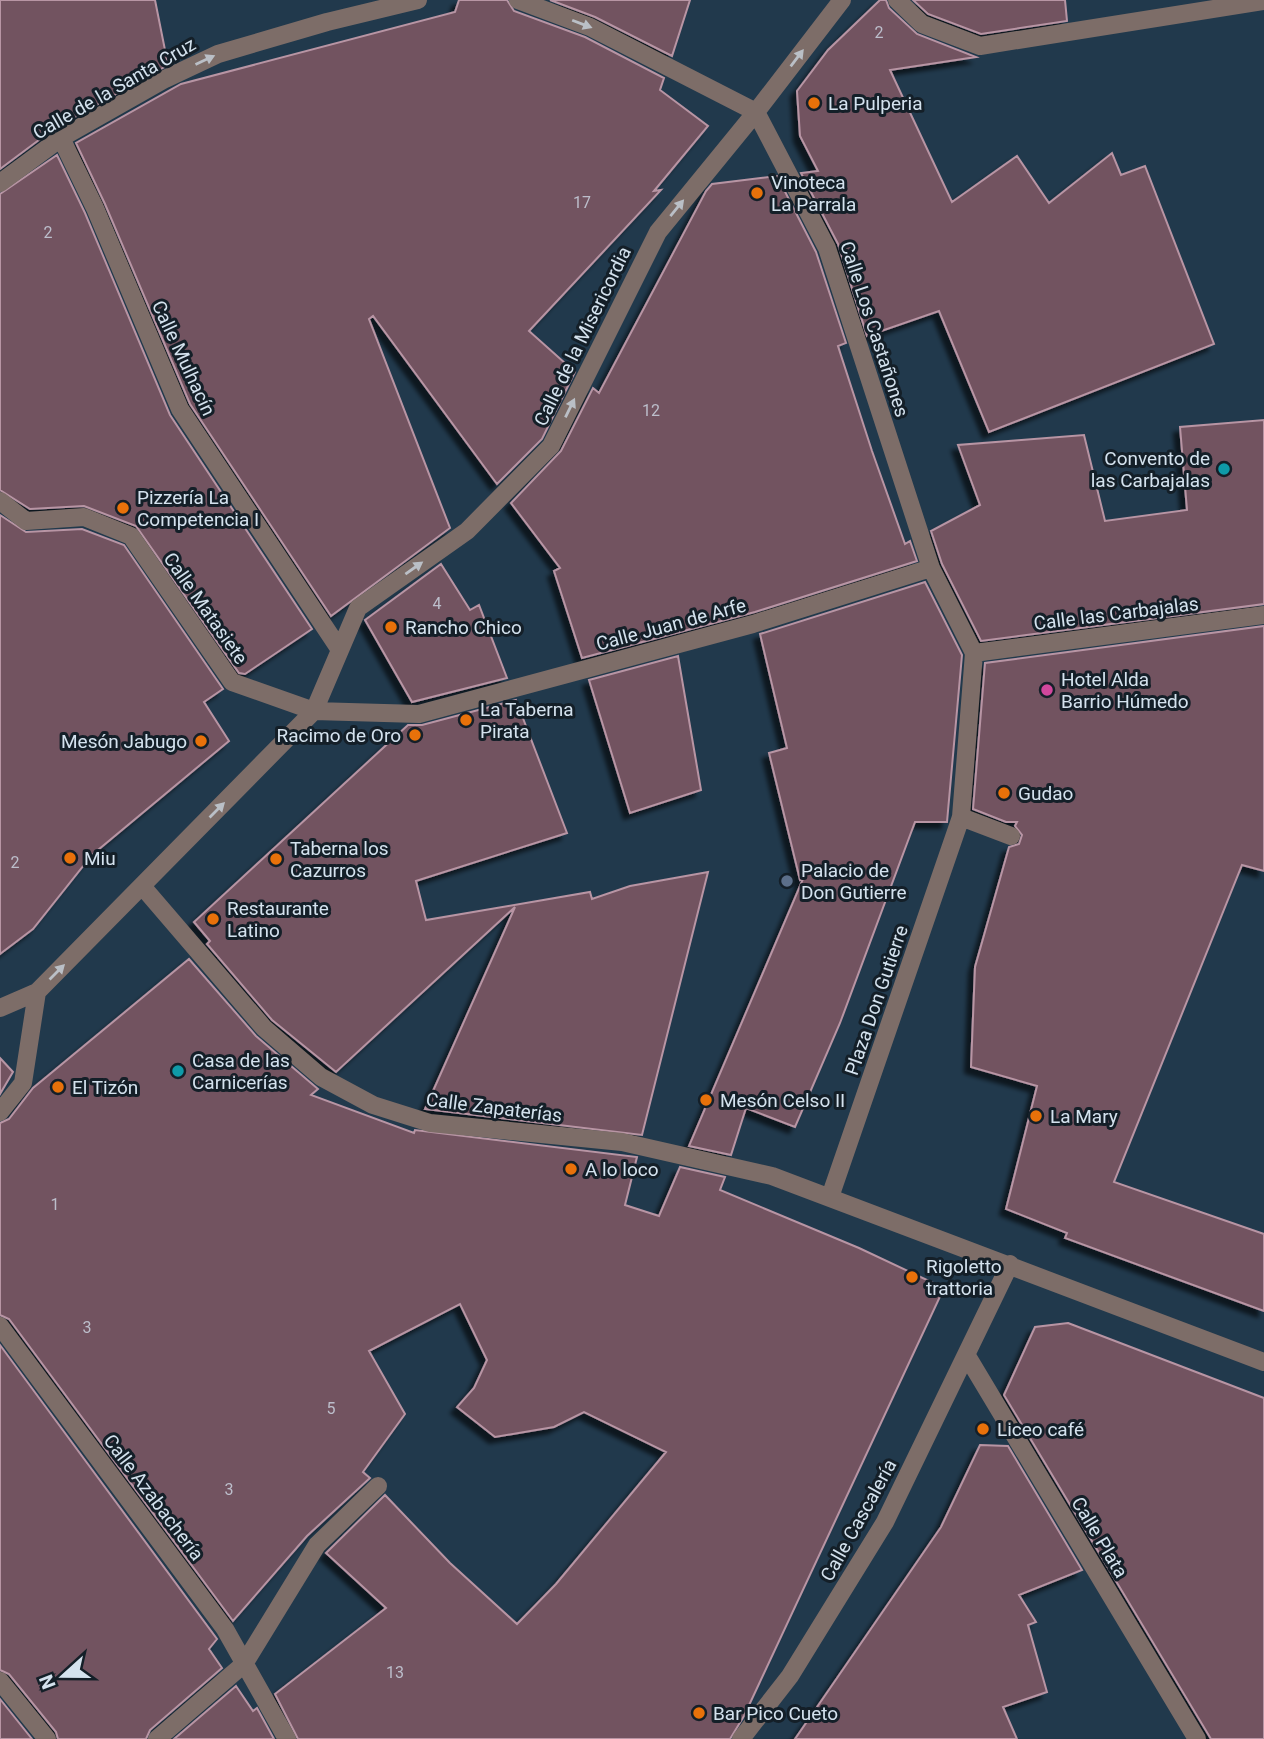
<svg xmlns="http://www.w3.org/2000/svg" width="1264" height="1739" font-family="Roboto,sans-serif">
<defs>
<filter id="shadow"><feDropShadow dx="-6" dy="6" stdDeviation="2" flood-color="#0009"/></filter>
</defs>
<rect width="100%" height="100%" fill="#21394c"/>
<path fill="#725361" stroke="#b895a4" stroke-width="2" filter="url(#shadow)" d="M0 0H155L168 65 55 128 0 169Z
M459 0H507L514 11 585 37 664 78 660 90 708 126 654 191 661 190 529 331 575 372 542 439 497 484 373 316 369 319 450 528 331 616 190 404 105 204 76 143 181 84 455 12Z
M550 0H690L672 56 595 17Z
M880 0H886L889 8 917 34 976 57 890 70 952 202 1017 156 1049 203 1112 153 1121 175 1145 166 1214 344 989 432 939 311 867 336 838 244 801 173 818 171 800 136 797 91 828 50Z
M913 0H1065L1067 21 981 34 928 14Z
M57 155 85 213 170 415 312 629 245 674 239 673 136 526 84 506 30 509 0 490V194Z
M777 176 816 252 846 343 838 346 872 451 905 544 910 541 917 561 755 612 582 658 554 571 560 568 511 503 561 451 593 388 599 393 706 191 712 184Z
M1264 420V604L981 641 942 564 931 531 980 505 958 445 1084 435 1105 521 1187 510 1180 427Z
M0 515 26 532 82 529 124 545 223 689 204 702 229 741 92 855 33 929 0 954Z
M441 564 470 610 479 605 507 678 412 702 365 620Z
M925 582 962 655 947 822H915L840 1023 795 1127 746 1108 731 1155 689 1146 803 879 800 880 769 753 787 748 760 634Z
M1264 626V871L1242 865 1114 1182 1264 1234V1311L1065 1238 1067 1233 1006 1209 1037 1086 971 1067 975 967 1009 847 1019 844 1022 835 1015 826 1017 822H1006L973 809 985 663Z
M678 656 701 790 630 813 589 680Z
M516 700 567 833 416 881 426 920 590 892 592 899 630 886 708 872 642 1135 425 1109 515 907 336 1072 272 1020 207 944 210 941 194 922 408 725H422Z
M189 959 256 1036 318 1089 311 1095 414 1133 415 1130 637 1157 625 1205 659 1216 680 1167 725 1177 720 1190 859 1248 944 1288 744 1716 730 1739H298L275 1694 386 1608 326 1553 385 1495 450 1563 517 1624 556 1584 666 1452 584 1412 554 1427 495 1437 457 1407 474 1388 487 1360 460 1304 369 1351 405 1414 363 1472 370 1478 307 1536 233 1621 9 1319 0 1315V1123L9 1119 33 1088Z
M0 1058 13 1072 0 1094Z
M1068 1323 1264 1398V1739H1211L1004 1395 1035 1327Z
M0 1345 217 1639 209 1649 222 1668 150 1730 146 1739H58L56 1732 9 1674 0 1670Z
M980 1445 1008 1446 1082 1570 1019 1595 1036 1622 1028 1625 1047 1692 1003 1707 1017 1739H795L941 1527Z
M236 1686 253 1711 257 1708 274 1739H174Z
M0 1699 32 1739H0Z"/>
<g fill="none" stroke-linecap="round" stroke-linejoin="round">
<path stroke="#7d6d68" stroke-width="18" d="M518 0 590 27 756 112
M897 0 922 24 980 46 1264 1
M756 112 827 248 931 568 974 653
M61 138 95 208 180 409 340 650
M0 183 61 138 165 79 218 54 327 22 418 0
M0 501 26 521 84 517 131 536 232 682 314 711 419 714 753 624 931 568
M974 653 1264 615
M961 817 1011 836
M142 886 264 1028 321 1077 373 1105 430 1123 622 1142 772 1176 1264 1362
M0 1008 37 992 314 711 358 608 467 531 551 446 658 232 756 112 842 0
M0 1112 23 1083 37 992
M830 1197 961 817 974 653
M0 1326 225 1629 287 1739
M967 1356 1197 1739
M0 1681 47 1739
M157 1739 244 1664 317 1545 378 1486
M741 1739 790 1676 885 1522 1010 1264"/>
</g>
<defs><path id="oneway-solid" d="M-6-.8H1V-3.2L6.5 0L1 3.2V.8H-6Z" transform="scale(1.75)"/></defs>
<g fill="#babfc6">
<use href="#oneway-solid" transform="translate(582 24) rotate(21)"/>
<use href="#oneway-solid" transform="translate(797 58) rotate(-53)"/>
<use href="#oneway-solid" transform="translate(205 60) rotate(-25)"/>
<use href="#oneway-solid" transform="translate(677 208) rotate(-51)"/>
<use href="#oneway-solid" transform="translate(570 408) rotate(-64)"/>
<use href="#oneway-solid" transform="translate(414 568) rotate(-35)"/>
<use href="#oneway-solid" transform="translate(217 810) rotate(-45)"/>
<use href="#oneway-solid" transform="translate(57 972) rotate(-45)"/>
</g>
<g fill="#e8710a" stroke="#141f28" stroke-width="2.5">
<circle cx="814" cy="103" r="7"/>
<circle cx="757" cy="193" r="7"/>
<circle cx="123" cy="508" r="7"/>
<circle cx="391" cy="627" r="7"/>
<circle cx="466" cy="720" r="7"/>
<circle cx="415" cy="735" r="7"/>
<circle cx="201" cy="741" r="7"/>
<circle cx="1004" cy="793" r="7"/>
<circle cx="70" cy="858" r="7"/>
<circle cx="276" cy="859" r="7"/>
<circle cx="213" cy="919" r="7"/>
<circle cx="58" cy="1087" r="7"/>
<circle cx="706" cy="1100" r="7"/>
<circle cx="1036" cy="1116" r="7"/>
<circle cx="571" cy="1169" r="7"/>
<circle cx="912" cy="1277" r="7"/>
<circle cx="983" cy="1429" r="7"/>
<circle cx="699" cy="1713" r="7"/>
</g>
<g fill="#0f9aa8" stroke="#141f28" stroke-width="2.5">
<circle cx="1224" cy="469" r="7"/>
<circle cx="178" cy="1071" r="7"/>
</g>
<circle fill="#d1479c" stroke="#141f28" stroke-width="2.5" cx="1047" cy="690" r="7"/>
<circle fill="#5c6f8a" stroke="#141f28" stroke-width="2.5" cx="787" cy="881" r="7"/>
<g text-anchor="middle" stroke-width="6" stroke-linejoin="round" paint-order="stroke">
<g font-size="16" fill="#bcbecb">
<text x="879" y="38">2</text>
<text x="582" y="208">17</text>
<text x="48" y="238">2</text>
<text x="651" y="416">12</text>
<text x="437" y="609">4</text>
<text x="15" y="868">2</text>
<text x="55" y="1210">1</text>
<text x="87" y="1333">3</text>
<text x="331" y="1414">5</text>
<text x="229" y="1495">3</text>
<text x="395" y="1678">13</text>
</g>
<g font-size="19" fill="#d4e2ee" stroke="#141f28">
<text transform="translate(114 88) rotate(-30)" y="7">Calle de la Santa Cruz</text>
<text transform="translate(875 329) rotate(72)" y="7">Calle Los Castañones</text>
<text transform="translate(582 336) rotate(-64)" y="7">Calle de la Misericordia</text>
<text transform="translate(184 358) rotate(65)" y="7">Calle Mulhacín</text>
<text transform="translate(206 608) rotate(55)" y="7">Calle Matasiete</text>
<text transform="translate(1116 613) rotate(-7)" y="7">Calle las Carbajalas</text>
<text transform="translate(671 624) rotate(-15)" y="7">Calle Juan de Arfe</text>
<text transform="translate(876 1000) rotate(-71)" y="7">Plaza Don Gutierre</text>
<text transform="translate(494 1107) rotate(7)" y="7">Calle Zapaterías</text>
<text transform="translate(154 1497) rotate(53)" y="7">Calle Azabachería</text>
<text transform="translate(858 1520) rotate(-61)" y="7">Calle Cascalería</text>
<text transform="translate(1100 1537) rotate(59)" y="7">Calle Plata</text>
</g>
<g font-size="19" fill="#d4e2ee" stroke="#141f28" text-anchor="start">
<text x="828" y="110">La Pulperia</text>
<text x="771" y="189">Vinoteca<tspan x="771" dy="22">La Parrala</tspan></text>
<text x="1210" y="465" text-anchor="end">Convento de<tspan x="1210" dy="22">las Carbajalas</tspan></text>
<text x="137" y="504">Pizzería La<tspan x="137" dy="22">Competencia I</tspan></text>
<text x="405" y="634">Rancho Chico</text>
<text x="1061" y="686">Hotel Alda<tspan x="1061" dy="22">Barrio Húmedo</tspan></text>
<text x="480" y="716">La Taberna<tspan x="480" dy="22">Pirata</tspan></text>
<text x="401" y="742" text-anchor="end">Racimo de Oro</text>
<text x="187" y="748" text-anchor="end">Mesón Jabugo</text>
<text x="1018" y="800">Gudao</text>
<text x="290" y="855">Taberna los<tspan x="290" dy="22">Cazurros</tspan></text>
<text x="84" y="865">Miu</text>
<text x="801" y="877">Palacio de<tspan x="801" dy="22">Don Gutierre</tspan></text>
<text x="227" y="915">Restaurante<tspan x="227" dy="22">Latino</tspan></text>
<text x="192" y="1067">Casa de las<tspan x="192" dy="22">Carnicerías</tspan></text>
<text x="72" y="1094">El Tizón</text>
<text x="720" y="1107">Mesón Celso II</text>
<text x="1050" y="1123">La Mary</text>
<text x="585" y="1176">A lo loco</text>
<text x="926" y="1273">Rigoletto<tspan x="926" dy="22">trattoria</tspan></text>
<text x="997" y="1436">Liceo café</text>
<text x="713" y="1720">Bar Pico Cueto</text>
</g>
</g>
<g transform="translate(63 1676) rotate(249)" stroke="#141f28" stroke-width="5" paint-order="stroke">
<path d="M0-5L12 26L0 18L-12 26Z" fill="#d4e2ee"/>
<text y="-10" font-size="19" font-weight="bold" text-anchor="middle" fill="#d4e2ee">N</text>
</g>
</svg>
